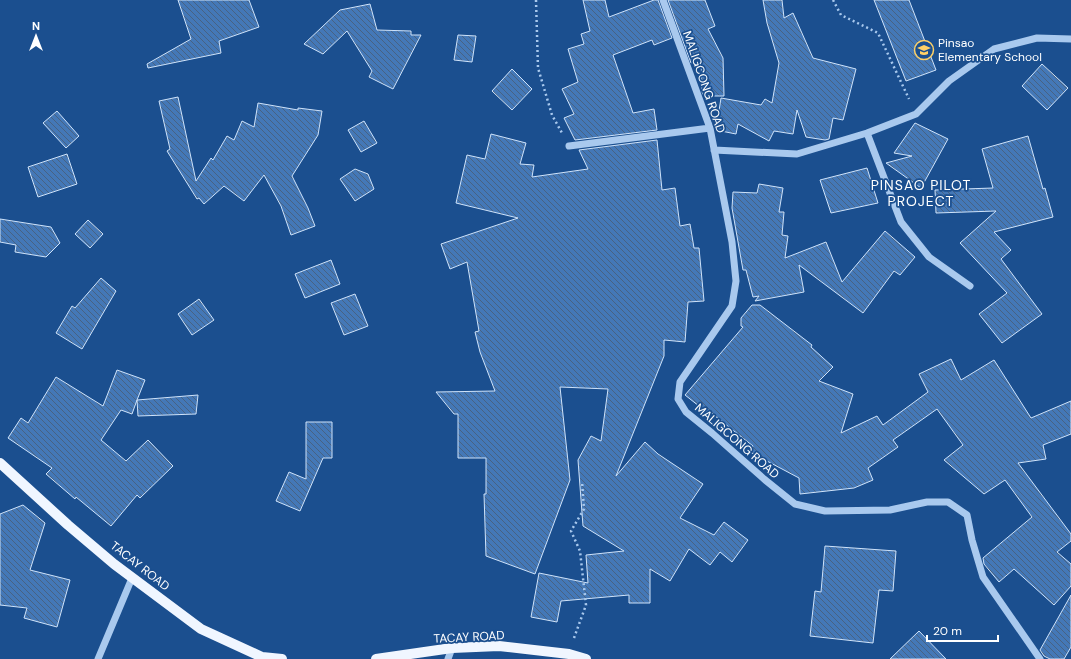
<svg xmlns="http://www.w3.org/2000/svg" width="1071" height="659" font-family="'DM Sans',sans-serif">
<defs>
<pattern id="building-back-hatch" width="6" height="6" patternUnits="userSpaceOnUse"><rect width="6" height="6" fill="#4478b7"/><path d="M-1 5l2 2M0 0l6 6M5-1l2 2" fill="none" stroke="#486282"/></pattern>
</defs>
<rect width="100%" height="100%" fill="#1b4f8f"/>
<path fill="url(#building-back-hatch)" stroke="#cfe3fa" d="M178 0H249L259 27 219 41 221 53 148 68 147 64 191 39Z
M583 0H605L609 17 654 0H658L672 38 654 45 652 40 613 55 633 113 654 109 657 130 575 140 564 118 574 114 562 89 578 82 568 49 584 44 581 34 590 31Z
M668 0H705L715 26 708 29 723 58 724 96H704L702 92 701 58 691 63Z
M763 0H782L784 18 793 13 813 58 856 69 843 120 833 118 829 139 825 140 806 137 797 110 793 134 774 131 769 141 738 124 736 134 716 130 721 98 761 105 765 99 772 103 779 63 767 23Z
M874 0H909L936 70 906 81Z
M370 4 377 30 411 31V35H421L393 89 369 77 372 71 347 31 323 54 304 44 340 10Z
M458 35 476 36 472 62 454 60Z
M1042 64 1068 88 1047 110 1022 86Z
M512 69 532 89 512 110 492 91Z
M178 97 196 181 211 158 213 160 227 136 234 140 242 121 254 127 258 103 298 110V108L322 111 318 135 292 176 308 208 315 226 291 235 281 206 264 175 244 201 224 186 204 204 199 198 197 199 167 151 170 149 159 101Z
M57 111 79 136 66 148 43 123Z
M364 121 377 143 361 152 348 130Z
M915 123 948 139 921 188 886 163 912 156 894 153Z
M491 134 526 143 520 164 534 165 532 177 588 169 579 150 657 140 662 190 675 188 680 226 690 224 694 248H699L704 301 688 302 685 342 664 340V356L616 476 645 442 658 454 703 484 680 518 714 535 724 522 748 540 732 562 720 552 710 565 689 549 670 581 650 569V603H629V595L561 601 557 622 531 617 539 573 588 583 586 555 624 551 583 526 578 460 591 436 601 441 608 389 560 387 570 480 535 574 486 556 484 494H486V458H458V414H454L436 392 495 391 480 352 475 332 479 331 467 262 450 269 441 244 518 218 456 203 467 155 485 159Z
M1028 136 1043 189 1045 188 1053 217 994 232 1011 250 1001 259 1042 314 1002 343 979 314 1007 293 960 243 996 211 936 213 935 190 993 188 982 149Z
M67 154 77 184 38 197 28 167Z
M867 168 878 203 831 213 820 180Z
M355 169 368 174 374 189 355 201 340 179Z
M759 184 783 188 779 212H784L782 235 788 236 785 258 826 242 842 282 885 231 915 257 900 275 894 271 863 313 799 265 804 292 755 301 759 296 753 297 746 270H743L732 208 733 192 757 193Z
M0 219 51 227 60 243 46 257 15 252 16 245 0 242Z
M88 220 103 234 90 248 75 234Z
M331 260 340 284 305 298 295 274Z
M101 278 116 291 82 349 56 333 72 306 75 308Z
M355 294 368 326 344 335 331 303Z
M199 299 214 320 192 335 178 314Z
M752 305H760L812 345 811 347 833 367 819 381 853 394 841 433 877 416 883 425 928 392 919 374 951 359 961 380 994 360 1031 418 1071 401V434L1043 445 1046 459 1018 463 1071 534V541L1057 552 1071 564V586L1054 605 1014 569 999 582 984 564 983 558 1032 517 1005 480 984 494 944 460 963 445 937 409 893 440 898 447 868 468 873 480 854 488 800 494 799 478 750 452 753 446 710 412 709 414 685 395 743 327 741 326V318Z
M117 370 145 380 137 400 198 395 196 414 138 416 137 400 132 414 121 410 101 440 126 461 148 440 173 466 140 498 137 495 111 526 76 497 75 499 46 474 52 468 8 438 21 418 28 423 56 377 103 406Z
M306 422H332V458H323L300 511 276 501 289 472 306 479Z
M23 505 45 523 30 570 70 580 57 627 24 618 27 608 0 605V514Z
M825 546 896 551 893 591 879 590 873 643 810 636 815 591 821 592Z
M1071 595V647L1064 659H1050L1044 656 1040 650Z
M919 631 946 659H890Z"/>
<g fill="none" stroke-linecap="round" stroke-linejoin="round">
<path stroke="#a9c9ee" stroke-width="2.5" stroke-dasharray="2 3" stroke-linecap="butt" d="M536 0 538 68 552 115 562 133
M833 0 841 15 878 33 909 99
M574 638 586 605 580 551 571 531 584 509 582 481"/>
<path stroke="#a9c9ee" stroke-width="7" d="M663 0 710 128 732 242 736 281 732 306 680 382 678 399 686 412 712 433 764 479 795 504 825 511 890 510 927 502H948L967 515 972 540 983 577 1040 659
M867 133 901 222 929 257 970 286
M569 146 710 128
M714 150 797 154 867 133 916 114 949 81 994 49 1037 38 1071 39
M98 659 132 578
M448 659 452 648"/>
<path stroke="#f0f6ff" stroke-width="10" d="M0 463 68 525 114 564 201 629 262 657 282 659
M376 659 452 648 499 646 569 654 586 659"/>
</g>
<defs>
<symbol id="school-ring" viewBox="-11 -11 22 22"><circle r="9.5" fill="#1b4f8f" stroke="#ffd166" stroke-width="1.5"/><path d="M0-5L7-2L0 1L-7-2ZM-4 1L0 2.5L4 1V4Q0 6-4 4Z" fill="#ffd166"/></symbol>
</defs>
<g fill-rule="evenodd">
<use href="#school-ring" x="913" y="39" width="22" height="22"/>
</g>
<g text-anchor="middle" stroke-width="3.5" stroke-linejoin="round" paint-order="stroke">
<g font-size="12" fill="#fff" stroke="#1b4f8f" text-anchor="start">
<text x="938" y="47">Pinsao<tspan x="938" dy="14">Elementary School</tspan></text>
</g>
<g font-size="12" fill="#fff" stroke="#1b4f8f">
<text transform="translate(704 82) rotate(71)" y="4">MALIGCONG ROAD</text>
<text transform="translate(737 441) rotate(41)" y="4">MALIGCONG ROAD</text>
<text transform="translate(140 566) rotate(38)" y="4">TACAY ROAD</text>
<text transform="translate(469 637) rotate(-3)" y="4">TACAY ROAD</text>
</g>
<g font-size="14" letter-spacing="1" fill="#fff" stroke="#1b4f8f">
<text x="921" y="190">PINSAO PILOT<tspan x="921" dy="16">PROJECT</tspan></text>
</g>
</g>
<g transform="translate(36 36)" stroke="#1b4f8f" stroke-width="3" paint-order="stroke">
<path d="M0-3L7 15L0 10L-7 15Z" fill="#ffffff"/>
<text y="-6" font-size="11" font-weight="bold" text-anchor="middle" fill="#ffffff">N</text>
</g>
<path d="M927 635v6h71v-6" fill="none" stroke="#ffffff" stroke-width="2"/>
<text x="933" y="635" font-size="12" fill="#ffffff" stroke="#1b4f8f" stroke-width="3" paint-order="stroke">20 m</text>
</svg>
